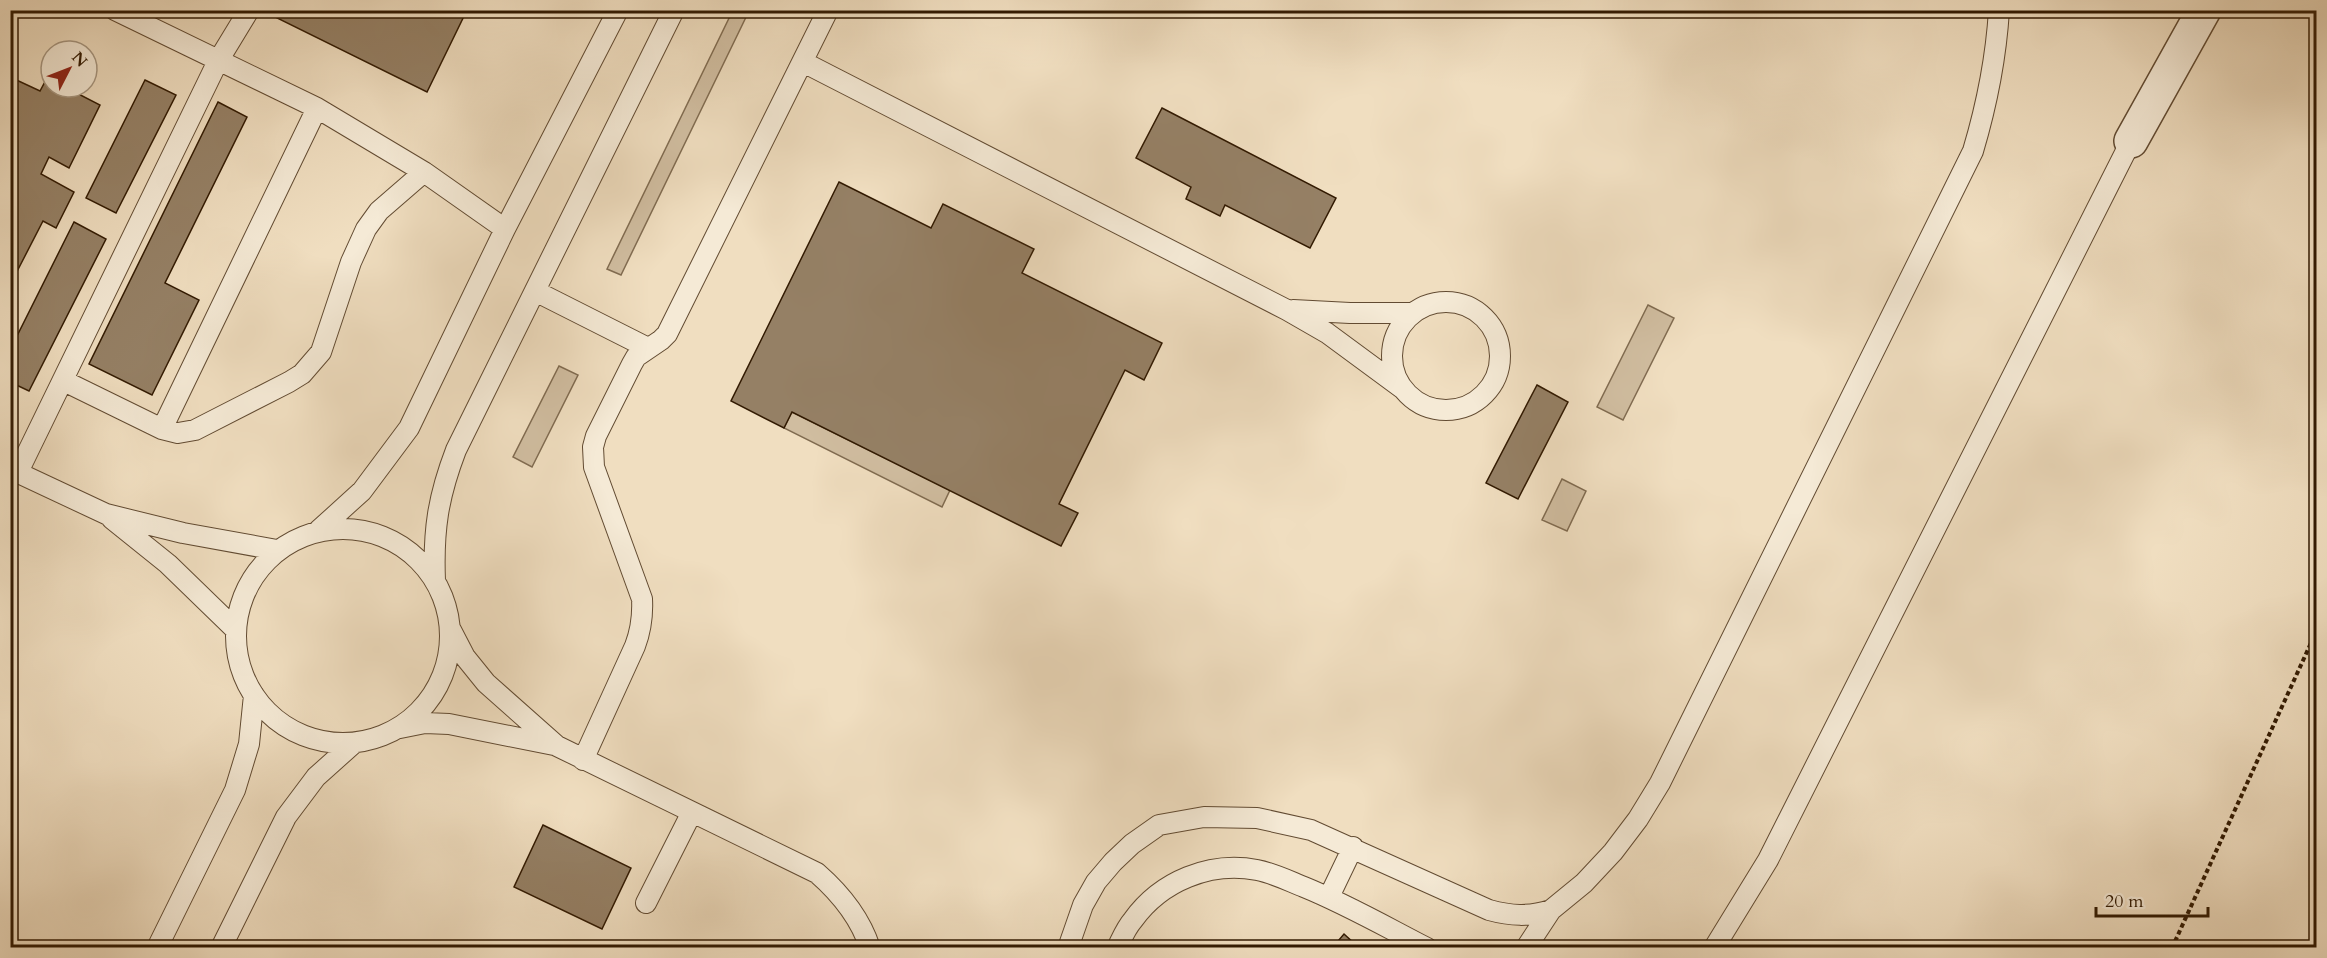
<svg xmlns="http://www.w3.org/2000/svg" width="2327" height="958" font-family="Cardo,serif">
<rect width="100%" height="100%" fill="#f0dec0"/>
<filter id="stains"><feTurbulence type="fractalNoise" baseFrequency=".00333" numOctaves="4"/><feColorMatrix values="0 0 0 0 .2 0 0 0 0 .09 0 0 0 0 .02 0 0 0 .5 -.17"/></filter>
<radialGradient id="worn" r=".72"><stop offset=".6" stop-color="#630" stop-opacity="0"/><stop offset="1" stop-color="#630" stop-opacity=".3"/></radialGradient>
<path fill="#d0bda0" stroke="#816c51" stroke-width="1.5" d="M733 10 749 11 621 275 607 269Z
M1648 305 1674 318 1623 420 1597 407Z
M559 366 578 375 532 467 513 457Z
M792 412 950 490 942 507 784 428Z
M1562 479 1586 491 1567 531 1542 520Z"/>
<path fill="#958065" stroke="#321a02" stroke-width="1.5" d="M278 10H467L427 92 275 17Z
M10 77 40 91 47 78 51 80V87H65L100 105 69 168 49 157 41 174 74 192 56 228 43 221 10 285Z
M145 80 176 95 116 213 86 198Z
M218 102 247 117 165 283 199 300 152 395 89 364Z
M1162 108 1336 198 1310 248 1225 205 1220 216 1186 199 1191 187 1136 158Z
M839 182 931 228 943 204 1034 249 1022 273 1162 343 1144 380 1125 370 1059 504 1078 513 1061 546 792 412 784 428 731 401Z
M74 222 106 239 29 391 10 382V350Z
M1537 385 1568 402 1518 499 1486 483Z
M543 825 631 868 602 929 514 887Z
M1344 934 1357 946 1332 948Z"/>
<g fill="none" stroke-linecap="round" stroke-linejoin="round">
<defs>
<path id="lane" d="M115 10 317 108 424 172 505 229
M803 62 1287 310 1327 333 1403 389
M535 291 648 348
M1392 356a54 54 0 1 1 108 0a54 54 0 1 1-108 0Z
M1293 310 1350 313H1413
M64 381 162 429 178 433 195 430 289 382 302 374 321 352 351 262 366 229 379 211 424 172
M162 429 317 108
M10 469 106 514 183 533 277 550
M18 472 218 61 249 10
M112 519 168 564 236 630
M236 636a107 107 0 1 1 214 0a107 107 0 1 1-214 0Z
M319 530 362 491 409 428 505 229 618 10
M435 581C433 530 438 497 456 450L674 10
M451 630 465 657 486 683 557 746 817 873C841 894 860 917 870 948
M400 728 425 723 449 724 554 745
M583 760 635 646C641 630 643 617 642 599L594 467 593 447 596 436 632 364 636 357 661 340 667 334 828 10
M1329 897 1353 847
M646 903 692 812
M157 948 235 790 249 744 254 695
M221 948 286 817 316 777 354 743
M1068 948 1083 905 1096 882 1113 862 1132 844 1159 825 1204 817 1257 818 1311 830 1489 910C1511 916 1529 917 1551 910
M1117 948C1122 938 1126 928 1133 920 1161 881 1210 861 1257 870 1273 873 1289 881 1304 887 1346 904 1386 927 1427 948
M1526 948 1551 910 1584 883 1613 852 1638 819 1660 783 1973 151C1987 104 1996 59 1999 10
M1714 948 1768 860 2131 141"/>
<path id="street" d="M2131 141 2204 10"/>
</defs>
<use href="#lane" stroke="#624b32" stroke-width="22"/>
<use href="#street" stroke="#624b32" stroke-width="36"/>
<path stroke="#321a02" stroke-width="4" stroke-dasharray="4.5 3" stroke-linecap="butt" d="M2172 948 2316 632"/>
<use href="#lane" stroke="#f5ead6" stroke-width="20"/>
<use href="#street" stroke="#f5ead6" stroke-width="33"/>
</g>
<rect width="2327" height="958" fill="none" stroke="#f0dec0" stroke-width="36"/>
<rect x="12" y="12" width="2303" height="934" fill="none" stroke="#321a02" stroke-width="3"/>
<rect x="18" y="18" width="2291" height="922" fill="none" stroke="#321a02" stroke-width="1.5"/>
<g transform="translate(69 69) rotate(48)"><circle r="28" fill="#f5ead6" stroke="#a79781" stroke-width="1.5"/>
<path d="M0-4.5L10 22L0 15L-10 22Z" fill="#8f2418"/>
<text y="-9" font-size="16" font-weight="bold" text-anchor="middle" fill="#321a02">N</text>
</g>
<path d="M2096 907v9h112v-9" fill="none" stroke="#321a02" stroke-width="3"/>
<text x="2105" y="907" font-size="18" fill="#321a02" stroke="#f5ead6" stroke-width="4.5" paint-order="stroke">20 m</text>
<rect width="100%" height="100%" filter="url(#stains)"/>
<rect width="100%" height="100%" fill="url(#worn)"/>
</svg>
